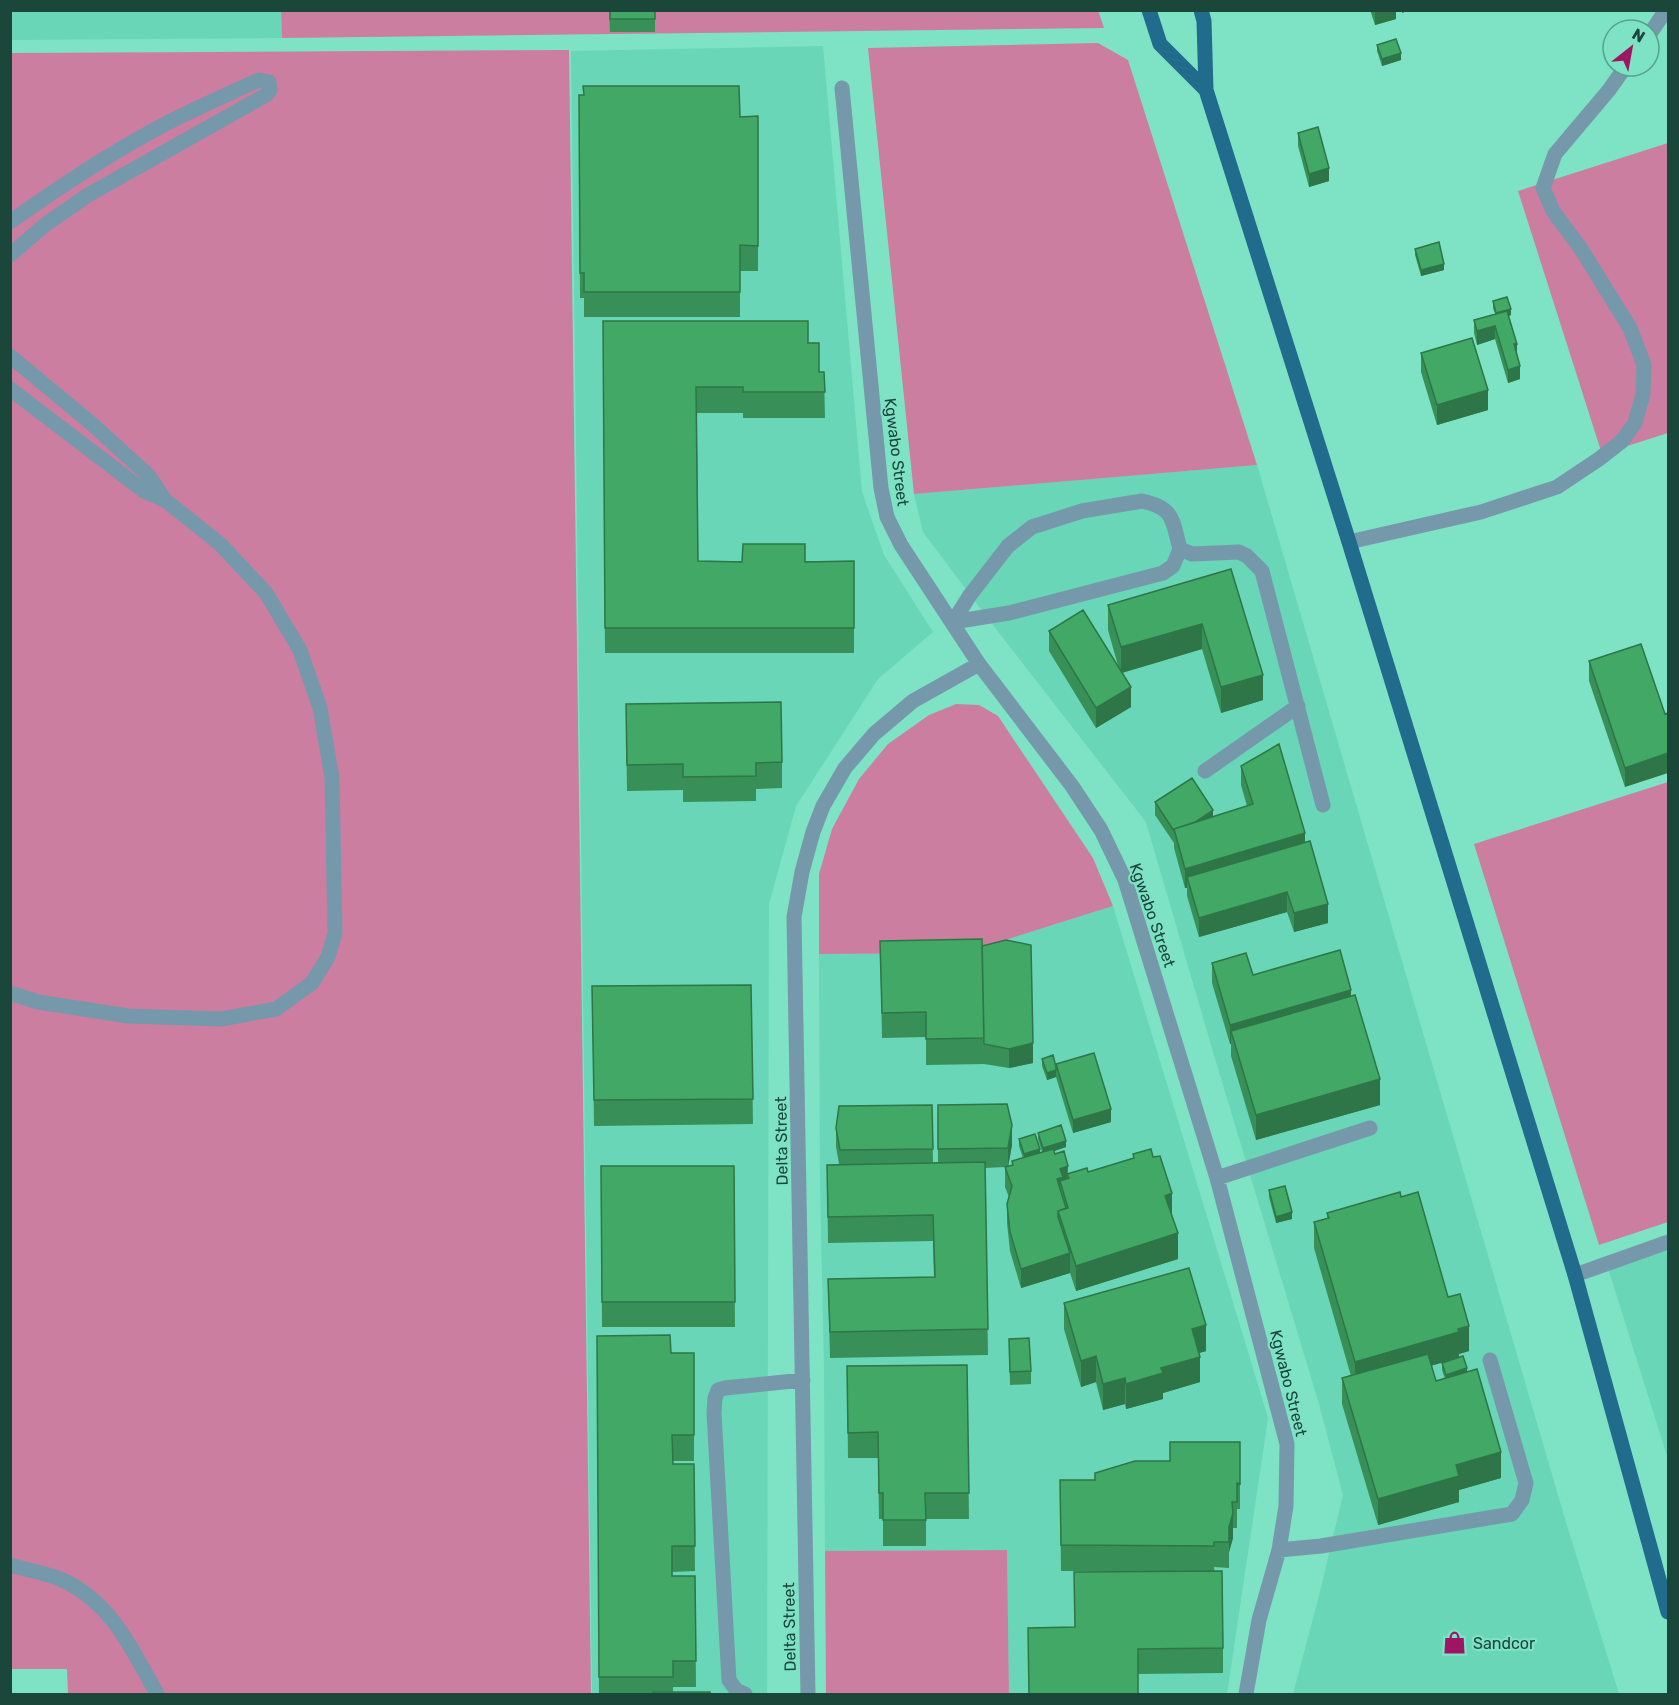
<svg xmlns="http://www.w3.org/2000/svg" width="1679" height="1705" font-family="Rubik,sans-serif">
<rect width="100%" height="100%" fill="#7ee2c4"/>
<path fill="#68d6b7" d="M10 11H281L282 38 11 40Z
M823 46 862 492 884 555 933 632 878 679 796 806 769 904 767 1694H592L571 51Z
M1257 465 1565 1519 1619 1694H1293L1320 1592 1343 1495 1319 1404 1214 1055 1146 822 986 616 923 532 914 494Z
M1113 906 1268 1418 1227 1694H1009L1007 1550 825 1551 824 1367 820 1183 819 954 964 953Z
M1668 1247V1459L1608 1268Z"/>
<path fill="#cc7ea0" d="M1098 10 1104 28 282 38 281 11Z
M1098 43 1128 60 1257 465 914 494 868 48Z
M569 50 591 1694H68L67 1669H11L10 53Z
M1668 143V433L1602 454 1518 191Z
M956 704 979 705 998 716 1093 858 1113 906 964 953 819 954V874L832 829 859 779 888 744 929 715Z
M1668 782V1222L1599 1245 1474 844Z
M1007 1550 1009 1694H826L825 1551Z"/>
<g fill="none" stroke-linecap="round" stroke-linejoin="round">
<path stroke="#7698ab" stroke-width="15" d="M1649 35 1666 10
M842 88 881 488 887 517 901 545 979 664 1072 786 1101 830 1125 880 1217 1178 1287 1444 1286 1506 1279 1550 1259 1620 1246 1694
M10 222C62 185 116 149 173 120 199 107 226 95 252 83L259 80 269 82 270 90 266 95 88 195 46 224 10 255
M10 356 92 424 149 476 165 500
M10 389 144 491 165 500 220 544 266 593 300 650 320 708 332 778 335 933 328 957 312 983 276 1009 221 1019 128 1016 38 1002 10 993
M1142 501C1175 508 1172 520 1180 549L1173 566 1163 573 1009 613 953 622 970 595 1008 546 1032 527 1082 511Z
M1349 542 1481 512 1557 487 1599 459 1622 441 1635 423 1643 394 1644 365 1630 328 1581 249 1553 211 1543 188 1555 154 1609 90 1626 66
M1180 549 1192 554 1239 552 1247 556 1262 571 1323 805
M1205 771 1298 706
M1217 1178 1370 1128
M1575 1275 1668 1242
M1279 1550 1321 1546 1512 1514 1522 1500 1526 1483 1490 1360
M10 1565C27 1570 45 1573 60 1579 111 1601 132 1649 157 1694
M745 1694 736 1690 729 1680 714 1413 715 1398 718 1390 725 1388 803 1380
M808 1694 794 917 802 872 813 832 823 806 845 768 874 734 913 701 979 664"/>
<path stroke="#216b8d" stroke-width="15" d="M1149 10 1160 44 1206 90
M1201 10 1204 21 1206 90 1349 542 1575 1275 1668 1612"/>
</g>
<path fill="#389058" d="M609 10H655V32H610Z
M1370 10H1396V19L1375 25Z
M1377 45 1401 60 1382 66 1377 51Z
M579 95 740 117 758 116V271H740V317H584V298H580Z
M1298 133 1329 181 1309 187 1298 146Z
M1415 249 1444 270 1421 276 1415 255Z
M1493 301 1511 315 1509 316 1517 355 1520 379 1508 383 1495 339 1477 345 1474 333V320L1495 314 1493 308Z
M603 321 808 343 819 372H824L825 418H743V413H697L698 561H854V653H605Z
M1421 353 1488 410 1437 425 1421 372Z
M1231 569 1263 700 1221 713 1202 649 1122 673 1131 707 1096 728 1049 651V631L1119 669 1108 630V605Z
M1589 661 1665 714 1625 787 1589 681Z
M626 704 782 762V788L756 789V801L683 802V790L627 791Z
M1241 766 1305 842 1328 923 1294 932 1287 912 1199 937 1187 896V888H1185L1174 848V843L1155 815V802L1213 817 1247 806 1241 785Z
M880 941 982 946 1033 1063 1009 1068 984 1064 926 1065V1037L882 1038Z
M1212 963 1253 975 1351 996 1380 1105 1256 1140 1231 1056V1044H1230L1212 983Z
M751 985 753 1124 594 1126 592 986Z
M1042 1059 1056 1067V1064L1111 1122 1073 1133 1056 1077 1047 1080 1042 1066Z
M932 1105 933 1163 938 1162V1105L1012 1145 1008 1166 1012 1165V1161L1023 1158 1019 1146V1139L1040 1153 1042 1152 1038 1139V1133L1066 1147 1054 1151 1068 1174 1088 1172 1133 1158V1154L1172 1216 1178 1259 1076 1291 1070 1273 1021 1288 1010 1251 1007 1223V1204L1009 1197 1005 1187V1167L985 1168 988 1355 830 1358 828 1279 934 1277 933 1241 828 1243 827 1165 839 1164 836 1147V1128Z
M601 1166H734L735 1327H602Z
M1269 1190 1292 1219 1276 1223 1269 1197Z
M1327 1213 1448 1297 1469 1351 1459 1354 1431 1366 1436 1381 1445 1379 1442 1370V1363L1467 1372 1501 1478 1459 1490V1502L1378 1525 1342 1404V1378L1351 1376 1314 1248V1222L1327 1218Z
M1064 1303 1206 1351 1199 1353 1200 1382 1163 1393V1399L1126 1409 1125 1404 1103 1410 1096 1382 1081 1387 1064 1329Z
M597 1336 671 1353H694V1461H673V1464H694L695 1571 672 1572V1576H695L696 1687H673V1692L710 1695H599Z
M1009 1339 1031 1371V1384L1010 1385Z
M967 1365 969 1519H926V1546H883V1519H879L878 1458H848L847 1366Z
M1240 1442V1509H1237V1528H1233V1538L1229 1552V1568L1214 1567 1223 1648V1673L1138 1674 1074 1627 1175 1571H1061L1060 1480H1095L1170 1461Z"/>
<path fill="#2e7647" d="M1375 10H1396V19L1375 25Z
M1402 10H1410L1402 13Z
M1401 53V60L1382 66V59Z
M1329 168V181L1309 187V174Z
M1444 264V270L1421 276V270Z
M1511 309V315L1496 319V313Z
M1495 326V339L1477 345V331Z
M1514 344H1517V357Z
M1520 366V379L1508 383V370Z
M1488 390V410L1437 425V405Z
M1202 624V649L1121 673V647Z
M1263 675V700L1221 713V687Z
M1131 687V707L1096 728V708Z
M1668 753V773L1625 787V768Z
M1213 810V823L1177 834Z
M1305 833V852L1187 877V888H1185V869Z
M1287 892V912L1199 937V918Z
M1328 904V923L1294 932V913Z
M1351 990V1009L1231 1031V1044H1230V1025Z
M1033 1043V1063L1009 1068V1049Z
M1056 1070V1077L1047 1080V1073Z
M1380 1079V1105L1256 1140V1115Z
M1111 1109V1122L1073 1133V1120Z
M1012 1125V1145L1008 1167V1148Z
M1066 1141V1147L1043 1155V1148Z
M1040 1149V1155L1024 1160V1154Z
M1068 1166 1067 1186 1060 1181V1197L1057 1179 1060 1169Z
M1172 1193V1219L1165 1196Z
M1292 1212V1219L1276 1223V1217Z
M1178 1233V1259L1076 1291V1266Z
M1070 1253V1273L1021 1288V1269Z
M1206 1325V1351L1192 1355V1329Z
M1469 1326V1351L1459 1354V1358L1355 1387V1362Z
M1096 1356V1382L1081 1387V1361Z
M1200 1357V1382L1163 1393V1399L1126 1409V1384L1161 1368Z
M1467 1368V1375L1446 1382V1375Z
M1125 1378V1404L1103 1410V1384Z
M1501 1452V1478L1459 1490V1502L1378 1525V1499L1456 1465Z
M1233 1513V1538L1229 1552V1527Z"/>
<path fill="#41a866" stroke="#2e7647" stroke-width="1.5" d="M610 10H655V19H610Z
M1396 39 1401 53 1382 59 1377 45Z
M583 86H739L740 117 758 116V246L740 245V292H584V273H580L579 95H584Z
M1318 127 1329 168 1309 174 1298 133Z
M1439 242 1444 264 1421 270 1415 249Z
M1507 297 1511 309 1496 313 1493 301Z
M1507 311 1517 344H1514L1520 366 1508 370 1495 326 1477 331 1474 320Z
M603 321H808V343H819V372H824L825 392H743V387H696L698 561 742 562 743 544H805V562L854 561V628H605Z
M1472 338 1488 390 1437 405 1421 353Z
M1231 569 1263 675 1221 687 1202 624 1121 647 1108 605Z
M1083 610 1131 687 1096 708 1049 631Z
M1641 644 1665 714 1668 713V753L1625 768 1589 661Z
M781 702 782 762 756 763V776L683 777V764L627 765 626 704Z
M1279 744 1305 833 1185 869 1174 829 1253 804 1241 766Z
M1192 778 1213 810 1195 822 1174 829V831L1155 802Z
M1310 841 1328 904 1294 913 1287 892 1199 918 1187 877Z
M982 939 984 1038 926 1039V1012L882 1013 880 941Z
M1006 940 1031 945 1033 1043 1009 1049 984 1044 982 946Z
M1340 950 1351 990 1230 1025 1212 963 1246 953 1253 975Z
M751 985 753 1099 594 1100 592 986Z
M1355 995 1380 1079 1256 1115 1231 1031Z
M1094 1053 1111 1109 1073 1120 1056 1064Z
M1053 1055 1056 1067V1070L1047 1073 1042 1059Z
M1007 1104 1012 1125 1008 1148 938 1149V1105Z
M932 1105 933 1149 840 1150 836 1128 839 1106Z
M1061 1125 1066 1141 1043 1148 1038 1133Z
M1035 1134 1040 1149 1024 1154 1019 1139Z
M1053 1149 1055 1154 1064 1151 1068 1166 1060 1169 1063 1177 1057 1179 1066 1208 1058 1211V1217L1070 1253 1021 1269 1010 1232 1007 1204 1012 1186 1005 1167 1013 1165 1012 1161Z
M1151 1149 1153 1157 1160 1156 1172 1193 1165 1196 1178 1233 1076 1266 1058 1211 1068 1208 1060 1181 1069 1178 1067 1174 1087 1168 1088 1172 1134 1158 1133 1154Z
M985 1162 988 1329 830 1332 828 1279 935 1277 933 1215 828 1217 827 1165Z
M601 1166H734L735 1302H602Z
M1285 1186 1292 1212 1276 1217 1269 1190Z
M1400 1192 1401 1197 1418 1192 1448 1297 1460 1294 1469 1326 1458 1329 1459 1332 1355 1362 1314 1222 1329 1218 1327 1213Z
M1189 1268 1206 1325 1192 1329 1200 1357 1161 1368 1163 1373 1126 1384 1125 1378 1103 1384 1096 1356 1081 1361 1064 1303Z
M670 1335 671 1353H694V1435H672L673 1464H694L695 1546H672V1576H695L696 1661H673V1677H599L597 1336Z
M1029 1338 1031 1371 1010 1372 1009 1339Z
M1428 1354 1436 1381 1477 1369 1501 1452 1456 1465 1459 1476 1378 1499 1342 1378Z
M1463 1356 1467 1368 1446 1375 1442 1363Z
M967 1365 969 1493H925L926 1520H883V1493H879L878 1432 848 1433 847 1366Z
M1170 1442H1240V1484L1237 1483V1502H1232L1233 1513 1229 1527V1542H1214V1546L1061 1545 1060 1480H1095V1473L1135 1461H1170Z
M1222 1571 1223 1648 1138 1649V1695H1029L1028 1628 1075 1627 1074 1572Z
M653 1692H710V1695H653Z"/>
<defs>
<symbol id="shop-bare" viewBox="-9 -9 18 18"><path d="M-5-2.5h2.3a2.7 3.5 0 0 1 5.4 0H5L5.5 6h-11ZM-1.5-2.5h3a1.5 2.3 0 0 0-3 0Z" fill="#9e1563" stroke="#7ee2c4" stroke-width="2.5" paint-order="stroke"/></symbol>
</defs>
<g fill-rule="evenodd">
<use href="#shop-bare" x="1438" y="1626" width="33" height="33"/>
</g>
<g text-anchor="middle" stroke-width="4.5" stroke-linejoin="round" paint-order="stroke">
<g font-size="16" fill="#1b463a" stroke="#7ee2c4">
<text transform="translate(897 452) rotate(83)" y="6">Kgwabo Street</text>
<text transform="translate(1153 915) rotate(71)" y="6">Kgwabo Street</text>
<text transform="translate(781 1141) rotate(-91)" y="6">Delta Street</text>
<text transform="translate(1289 1383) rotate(76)" y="6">Kgwabo Street</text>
<text transform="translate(789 1627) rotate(-91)" y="6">Delta Street</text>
</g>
<g font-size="16" fill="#1b463a" stroke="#7ee2c4" text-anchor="start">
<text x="1473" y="1649">Sandcor</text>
</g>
</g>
<rect width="1679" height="1705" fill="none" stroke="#1b463a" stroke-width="24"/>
<g transform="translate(1631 48) rotate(31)"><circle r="28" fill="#7ee2c4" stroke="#56a48d" stroke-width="1.5"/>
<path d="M0-4.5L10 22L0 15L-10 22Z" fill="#9e1563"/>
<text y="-9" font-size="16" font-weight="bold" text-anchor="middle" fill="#1b463a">N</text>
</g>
</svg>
